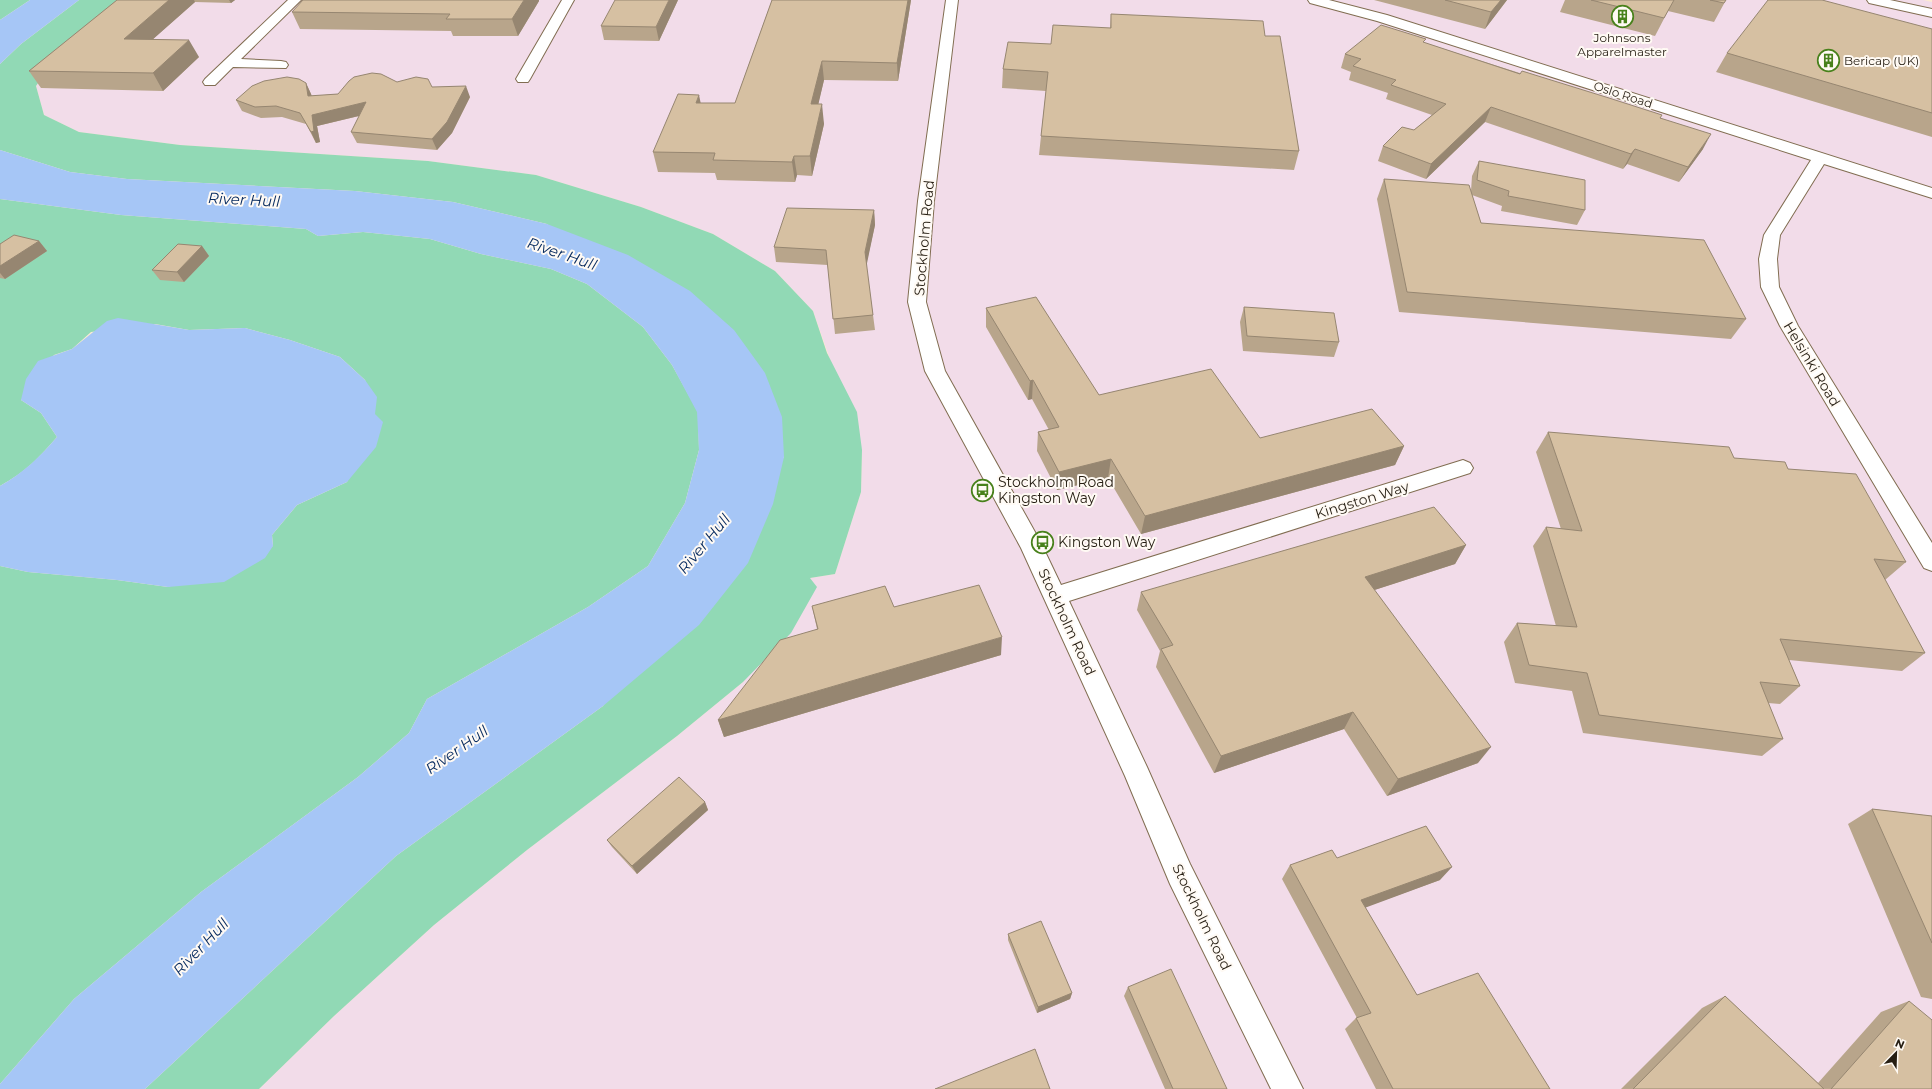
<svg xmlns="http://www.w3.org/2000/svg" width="1932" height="1089" font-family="Montserrat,sans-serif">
<rect width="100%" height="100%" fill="#fdebd2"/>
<path fill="#f2dce9" d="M126 0H1923L1932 2V1089H259L334 1016 434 925 527 850 677 736 743 682 810 578 835 574 861 492 862 450 813 311 775 271 713 234 641 207 536 175 428 161 180 145 79 132 44 115 36 86 56 57Z"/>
<path fill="#91d9b5" d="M0 0H30L0 20Z
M79 0H126L56 57 36 86 44 115 79 132 180 145 428 161 536 175 641 207 713 234 775 271 813 311 827 353 857 412 862 450 861 492 835 574 810 578 817 587 791 633 743 682 677 736 527 850 434 925 334 1016 259 1089H145L396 856 603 706 784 457 547 224 453 202 355 191 127 179 70 172 0 150V64L21 44Z
M0 199 121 215 306 229 318 236 363 232 430 239 481 254 551 269 587 284 643 327 672 365 698 412 699 450 685 503 648 566 588 607 427 699 409 733 358 777 201 892 74 999 0 1084V566L28 572 117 580 168 587 273 546 272 535 297 505 347 482 375 414 365 380 340 357 290 340 245 328 189 330 155 324 91 332 72 349 54 355 21 400 41 413 57 437C39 458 25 472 0 486Z"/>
<path fill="#a6c6f6" d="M30 0H79L21 44 0 64V20Z
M0 150 70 172 127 179 355 191 453 202 547 224 628 255 690 291 734 330 765 373 782 417 784 457 773 504 748 563 699 625 603 706 396 856 145 1089H0V1084L74 999 201 892 358 777 409 733 427 699 588 607 648 566 685 503 699 450 697 412 672 365 643 327 587 284 551 269 481 254 430 239 363 232 318 236 306 229 121 215 0 199Z
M118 318 189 330 245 328 290 340 340 357 365 380 377 397 375 414 383 422 376 447 347 482 297 505 272 535 273 546 265 558 224 582 168 587 117 580 28 572 0 566V486C23 473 40 457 57 437L41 413 21 400 26 379 38 361 72 349 107 321Z"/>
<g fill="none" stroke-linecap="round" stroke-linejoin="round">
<defs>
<path id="minor" d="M288 0H301L241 59 281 61 286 62 288 65 286 68 233 67 215 85H205L203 82 205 79Z
M562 0H574L530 79 528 82H518L516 79Z
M946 0H958L934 201 926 302 945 371 1040 541 1061 585 1463 460 1470 463 1473 468 1470 473 1069 601 1147 767 1190 864 1303 1089H1271L1170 884 1125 776 1021 548 925 371 908 302 918 201Z
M1308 0H1329L1387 15 1932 188V198L1824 164 1780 235 1777 259 1779 287 1798 326 1932 543V571L1924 568 1780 326 1761 287 1759 259 1764 235 1811 160 1377 21 1310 3Z"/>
<path id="highway" d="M1867 0H1890L1932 9V17L1869 3Z"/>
</defs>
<use href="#minor" stroke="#816d51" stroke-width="2"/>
<use href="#highway" stroke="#816d51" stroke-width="2"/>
<use href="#minor" fill="#fff" fill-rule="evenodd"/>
<use href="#highway" fill="#fff" fill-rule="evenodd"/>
</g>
<path fill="#b8a58b" d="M117 0H235L231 3 195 2 153 39 199 57 163 91 41 88 29 71Z
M678 0 659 41 604 40 601 26Z
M772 0H911L898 81 824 80 818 104 824 124 812 176 797 175 795 182 717 180 715 173 658 172 653 152 700 103H735Z
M1374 0H1507L1485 29Z
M1565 0H1726L1714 22 1668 11 1655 36 1560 12Z
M539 1 518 36H453L451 31 300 29 292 12Z
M1111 14 1265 36 1299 151 1294 170 1039 155 1041 136 1046 91 1002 88 1003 69 1051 44 1110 28Z
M1932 29V137L1716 72 1727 53Z
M1425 43 1661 118 1703 149 1679 182 1627 164 1623 169 1485 122 1426 179 1378 161 1383 146 1414 130 1432 115 1386 99 1388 93 1349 80 1351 72 1341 68 1345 54Z
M397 82 432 87 470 97 452 133 437 150 357 143 351 132 359 116 317 126 320 142 316 143 306 124 282 117 261 118 242 111 236 100 306 83 311 94 312 96 338 94Z
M1479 161 1585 210 1577 225 1501 211 1502 206 1472 195 1481 223 1746 319 1731 339 1399 312 1377 199 1384 179 1471 191 1472 176Z
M874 210 875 225 866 265 873 315 875 330 835 334 828 265 776 262 774 247Z
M39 241 47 251 5 279 0 278V244Z
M202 246 209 256 184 282 160 280 152 270Z
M1244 307 1339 342 1334 357 1243 351 1240 322Z
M986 308 1099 395 1260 438 1404 446 1395 465 1141 534 1108 478 1057 490 1037 451 1038 432 1049 430 1032 399 1028 400 986 327Z
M1548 432 1734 458 1788 469 1906 562 1885 580 1925 653 1902 671 1789 660 1800 686 1780 704 1768 703 1783 739 1762 756 1583 733 1572 691 1515 683 1504 642 1517 623 1556 626 1533 546 1546 527 1561 529 1536 452Z
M1466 545 1455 564 1374 590 1478 763 1387 796 1344 729 1214 773 1156 667 1160 651 1137 610 1141 592Z
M812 606 894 607 1001 655 724 737 718 720 817 629Z
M705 802 708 810 637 874 612 847 607 840Z
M1872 809 1932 816V999L1921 997 1848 824Z
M1337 858 1440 880 1365 907 1417 995 1550 1089H1376L1345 1029 1356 1018H1357L1282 879 1290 865Z
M1008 934 1072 993 1070 999 1037 1013 1008 940Z
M1128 987 1227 1089H1165L1124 996Z
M1725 996 1818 1083 1881 1012 1909 1001 1932 1089H1621L1702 1008Z"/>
<path fill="#968671" d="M169 0H194L195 2 134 56 124 39Z
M229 0H235L231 3Z
M524 0H539V1L518 36 512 19Z
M669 0H678L659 41 656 27Z
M908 0H911L898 81 897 63Z
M1501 0H1507L1485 29 1491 12Z
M189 40 199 57 163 91 153 73Z
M822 61 824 80 814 123 811 104Z
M306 83 311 94 314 107 308 96Z
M466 86 470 97 452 133 437 150 432 139Z
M699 95 703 114 696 103Z
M366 102 371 113 317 126 320 142 316 143 311 132 312 115Z
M822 104 824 124 812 176 810 156Z
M1491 107 1485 122 1426 179 1431 164Z
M1711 134 1703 149 1679 182 1688 167Z
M1635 149 1627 164 1623 169 1631 154Z
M794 156 797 175 795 182 792 162Z
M874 210 875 225 866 268 865 252Z
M39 241 47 251 5 279 0 273V266Z
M202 246 209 256 184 282 177 272Z
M1033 380 1032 399 1028 400 1030 381Z
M1404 446 1395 465 1141 534 1145 516Z
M1111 459 1108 478 1057 490 1059 472Z
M1466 545 1455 564 1356 596 1365 577Z
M1002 637 1001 655 724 737 718 720Z
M1353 712 1344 729 1214 773 1221 756Z
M1491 747 1478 763 1387 796 1398 779Z
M705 802 708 810 637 874 632 866Z
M1452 867 1440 880 1351 913 1361 900Z
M1072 993 1070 999 1037 1013 1038 1007Z"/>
<path fill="#d6c0a2" stroke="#968671" d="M117 0H169L124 39 189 40 153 73 29 71Z
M303 0H524L512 19H446L450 14 292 12Z
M615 0H669L656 27 601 26Z
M772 0H908L897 63 822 61 811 104H822L810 156H794L792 162 713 160 715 153 653 152 678 94 699 95 696 103H735Z
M1445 0H1501L1491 12Z
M1591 0H1674L1664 18Z
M1710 0H1726L1724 3Z
M1768 0H1822L1932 29V113L1727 53Z
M1111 14 1263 21 1265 36H1280L1299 151 1041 136 1048 72 1003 69 1008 42 1051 44 1053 25 1111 28Z
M1381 25 1426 39 1423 42 1520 74 1522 71 1609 98 1662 115 1660 118 1711 134 1688 167 1635 149 1631 154 1491 107 1431 164 1383 146 1402 127 1414 130 1446 104 1391 85 1396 80 1353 66 1361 59 1345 54Z
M372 73 381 74 397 82 416 77 428 79 432 87 466 86 447 122 432 139 351 132 366 102 312 115 314 131 311 132 300 113 276 106 255 107 236 100 252 86 264 81 287 77 299 79 306 83 308 96 338 94 349 81 354 77Z
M1479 161 1585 180V210L1508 196 1509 191 1477 180Z
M1384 179 1469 185 1481 223 1704 240 1746 319 1407 292Z
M787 208 874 210 865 252 873 315 833 319 826 250 774 247Z
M14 235 39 241 0 266V244Z
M178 244 202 246 177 272 152 270Z
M1036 297 1099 395 1211 369 1260 438 1372 409 1404 446 1145 516 1111 459 1059 472 1038 432 1059 427 1033 380 1030 381 986 308Z
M1244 307 1334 313 1339 342 1247 336Z
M1548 432 1729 447 1734 458 1785 462 1788 469 1856 474 1906 562 1874 559 1925 653 1780 639 1800 686 1760 682 1783 739 1599 715 1587 673 1529 665 1517 623 1577 627 1546 527 1582 531Z
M1434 507 1466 545 1365 577 1491 747 1398 779 1353 712 1221 756 1161 649 1173 645 1141 592Z
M979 585 1002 637 718 720 780 640 818 629 812 606 885 586 894 607Z
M679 777 705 802 632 866 607 840Z
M1872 809 1932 816V943Z
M1426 826 1452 867 1361 900 1417 995 1478 973 1550 1089H1393L1356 1018 1371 1013 1290 865 1332 850 1337 858Z
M1041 921 1072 993 1038 1007 1008 934Z
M1171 969 1227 1089H1173L1128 987Z
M1725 996 1824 1089H1633Z
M1909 1001 1932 1020V1089H1831Z
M1035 1049 1050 1089H935Z"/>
<defs>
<symbol id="building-ring" viewBox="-11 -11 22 22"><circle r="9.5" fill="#fffaf4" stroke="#48811b" stroke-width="1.5"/><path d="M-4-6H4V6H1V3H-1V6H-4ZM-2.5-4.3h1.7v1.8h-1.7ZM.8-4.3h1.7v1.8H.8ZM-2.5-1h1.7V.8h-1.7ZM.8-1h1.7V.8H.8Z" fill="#48811b"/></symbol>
<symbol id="bus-ring" viewBox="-11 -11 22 22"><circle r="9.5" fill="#fffaf4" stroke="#48811b" stroke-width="1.5"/><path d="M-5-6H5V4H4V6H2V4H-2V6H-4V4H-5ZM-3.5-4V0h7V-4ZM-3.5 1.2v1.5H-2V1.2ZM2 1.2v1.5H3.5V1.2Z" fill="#48811b"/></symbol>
</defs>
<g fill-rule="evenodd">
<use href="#building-ring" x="1610" y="4" width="25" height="25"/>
<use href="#building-ring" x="1816" y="48" width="25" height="25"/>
<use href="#bus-ring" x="970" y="478" width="25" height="25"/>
<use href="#bus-ring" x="1030" y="530" width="25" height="25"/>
</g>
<g text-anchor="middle" stroke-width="4" stroke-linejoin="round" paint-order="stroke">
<g font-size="12" fill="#261e13" stroke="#fffaf4">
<text x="1622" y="42">Johnsons<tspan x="1622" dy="14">Apparelmaster</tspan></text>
<text x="1844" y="65" text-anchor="start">Bericap (UK)</text>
</g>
<g font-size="12" fill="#261e13" stroke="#fffaf4">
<text transform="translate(1623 95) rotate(18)" y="4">Oslo Road</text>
</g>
<g font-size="14" fill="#261e13" stroke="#fffaf4">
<text transform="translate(924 238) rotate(-85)" y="5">Stockholm Road</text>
<text transform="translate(1812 364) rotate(59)" y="5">Helsinki Road</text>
<text transform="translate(1362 500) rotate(-17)" y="5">Kingston Way</text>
<text transform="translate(1067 622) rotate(65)" y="5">Stockholm Road</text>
<text transform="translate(1202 917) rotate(64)" y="5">Stockholm Road</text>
</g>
<g font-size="14" fill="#261e13" stroke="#fffaf4" text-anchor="start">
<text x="998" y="487">Stockholm Road<tspan x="998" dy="16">Kingston Way</tspan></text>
<text x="1058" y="547">Kingston Way</text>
</g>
<g font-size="15" font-style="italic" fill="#0a2d61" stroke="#fffaf4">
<text transform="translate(244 200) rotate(3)" y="5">River Hull</text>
<text transform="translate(562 254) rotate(19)" y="5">River Hull</text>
<text transform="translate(704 544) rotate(-50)" y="5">River Hull</text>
<text transform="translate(457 750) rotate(-35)" y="5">River Hull</text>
<text transform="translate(201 947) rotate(-46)" y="5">River Hull</text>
</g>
</g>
<g transform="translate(1896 1053) rotate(23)" stroke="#fffaf4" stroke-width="3" paint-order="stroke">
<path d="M0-3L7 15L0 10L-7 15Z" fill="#261e13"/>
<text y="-6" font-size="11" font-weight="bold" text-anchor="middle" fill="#261e13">N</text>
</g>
</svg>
